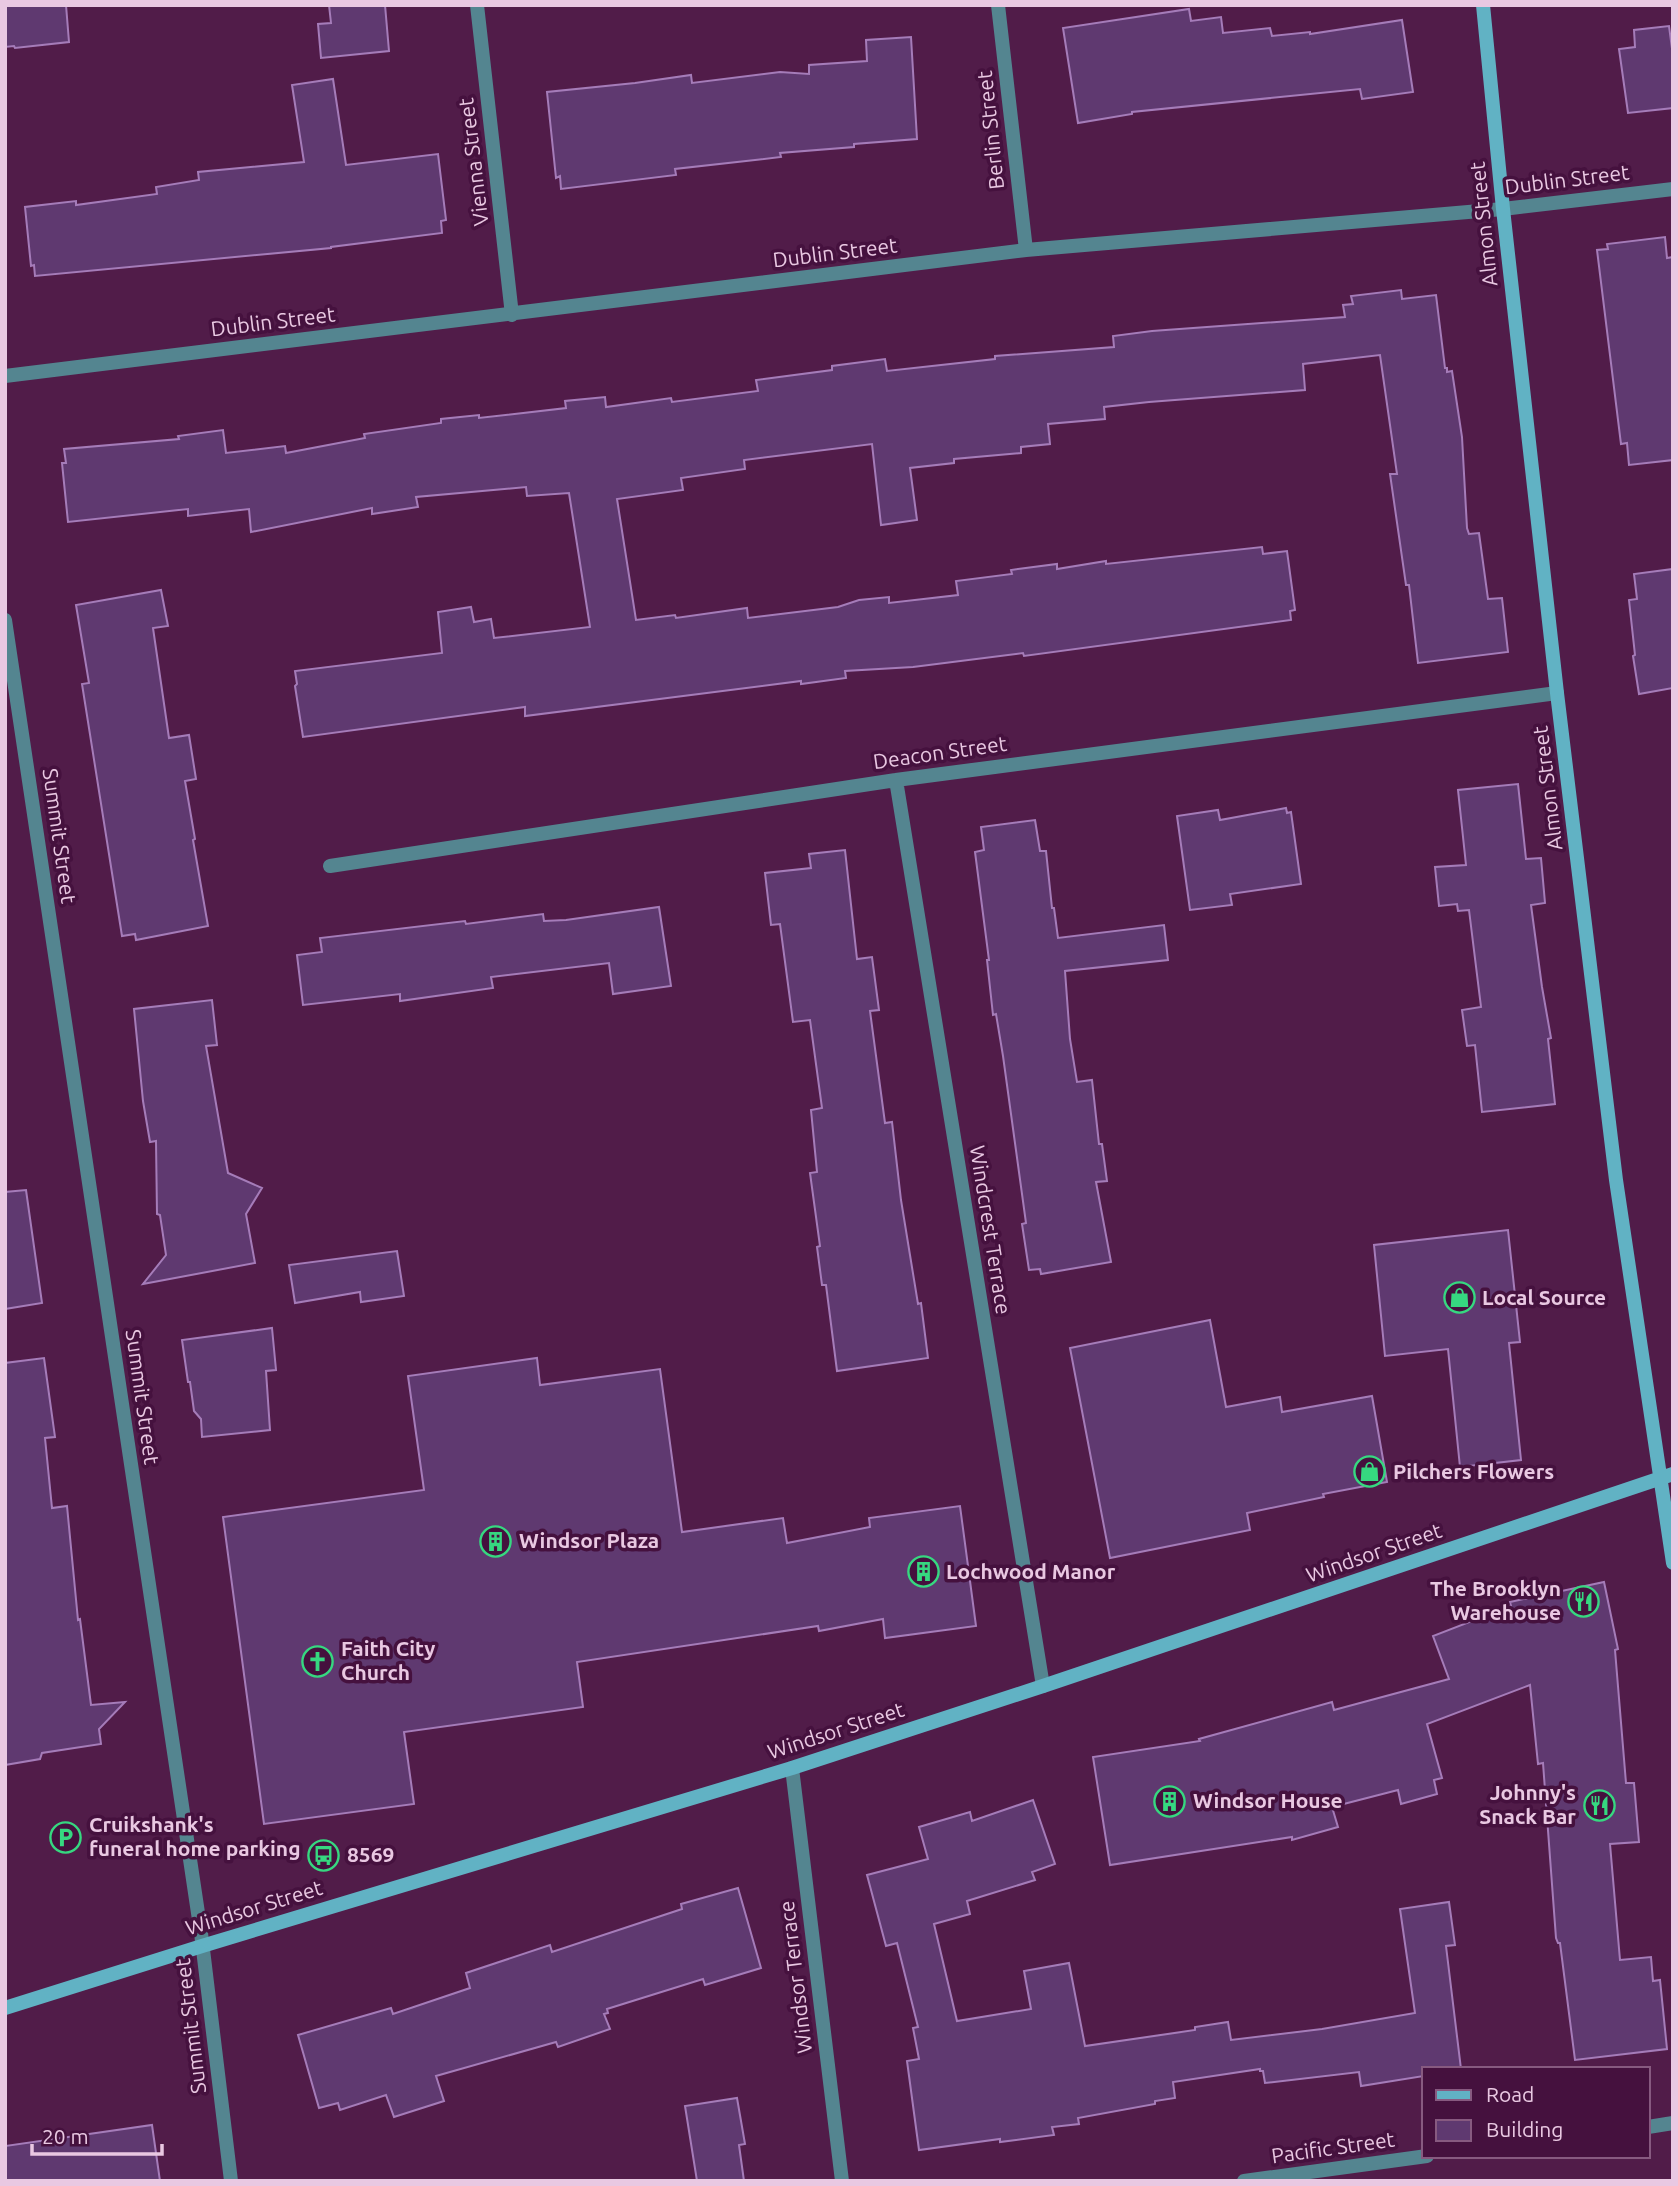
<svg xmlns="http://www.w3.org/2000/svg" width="1678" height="2186" font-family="Ubuntu,sans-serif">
<rect width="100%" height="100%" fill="#511c49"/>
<path fill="#5f3970" stroke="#a57cb9" stroke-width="2" d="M5 5H66L69 42 15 48 14 46 5 47Z
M329 5H385L389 51 321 58 318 24 331 23Z
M1189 9 1191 21 1221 17 1223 33 1270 28 1272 36 1310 32V34L1402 20 1413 92 1362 99 1360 89 1132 112V114L1078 123 1063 28Z
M1669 26 1673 56V108L1628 113 1619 49 1635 47 1634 30Z
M911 37 917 139 854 144V147L780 153 781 157 675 169 676 175 561 189 560 176 556 178 547 92 635 83 691 75 692 83 780 72 809 74V65L867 61 866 40Z
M333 79 346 165 438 154 446 220 441 221 442 233 331 247V248L35 276 34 265 31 266 25 207 76 201V205L157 194 156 187 199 180 198 172 304 162 292 85Z
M1665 237 1667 258 1673 257V460L1629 465 1627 443 1621 444 1597 250 1608 249 1607 244Z
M1401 290 1402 299 1436 295 1445 368H1447V372L1452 371 1462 437 1467 528 1469 534 1479 533 1488 599 1502 598 1508 652 1418 663 1409 585H1406L1390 474H1397L1380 355 1303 364 1305 390 1149 402 1104 407 1105 419 1048 424 1050 444 1021 447V453L954 459V463L910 468 917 520 881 525 872 444 744 460 745 469 681 478 683 490 617 499 636 620 675 615 676 618 747 608 748 618 838 607 859 600 889 597V603L958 595 956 581 1012 574 1011 570 1057 564V569L1106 561V564L1262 547 1263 554 1287 551 1295 610 1290 611 1291 620 1024 656 1023 653 913 667 845 671 846 678 801 684V681L525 716V707L303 737 295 686 297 684 295 671 442 653 438 612 471 607 474 622 491 619 494 638 590 627 569 493 527 496 526 487 416 497 418 507 372 514V508L251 532 249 509 188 516V509L68 522 62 463H66L64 449 179 439 178 436 223 430 226 453 285 446 286 453 365 438 364 434 441 423V419L479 415V418L566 408 565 401 605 397 606 407 671 398 672 402 758 391 756 380 832 370V366L885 359 887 371 995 359V356L1114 347 1113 336 1152 331 1345 317 1343 305 1353 304 1351 296Z
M1673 569V688L1639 694 1633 656 1635 655 1629 600 1637 599 1634 574Z
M161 590 168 626 153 628 169 738 189 735 196 779 185 781 195 839 193 840 208 926 136 940 135 934 122 936 82 684 89 683 76 605Z
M1518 784 1526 859 1541 858 1545 903 1531 905 1542 987 1551 1038 1548 1039 1555 1104 1482 1112 1475 1045 1467 1046 1462 1010 1481 1007 1469 910 1458 911 1457 904 1439 906 1435 867 1466 865 1458 790Z
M1286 808 1287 813 1291 812 1301 884 1230 894 1232 905 1190 910 1177 816 1218 810 1220 820Z
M1035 820 1040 851H1046L1052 908H1054L1058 938 1164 925 1168 960 1065 971 1070 1039 1077 1082 1092 1080 1099 1144H1102L1107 1181 1096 1182 1111 1262 1041 1274 1040 1269 1029 1270 1022 1224 1026 1223 1003 1056 996 1014 993 1015 987 960H989L975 852 984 850 981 827Z
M845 850 857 959 872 957 879 1010 870 1011 885 1123 892 1122 901 1200 918 1304 921 1303 928 1358 837 1371 826 1285H822L817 1247 820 1246 810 1173 817 1172 811 1110 822 1108 810 1020 793 1022 780 924 771 925 765 873 811 868 809 854Z
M659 907 671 986 613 994 609 963 491 977 493 988 400 1001V994L303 1005 297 955 322 952 320 938 465 921 466 924 543 914 544 921 566 920Z
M212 1000 217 1045 206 1046 228 1173 262 1188 246 1214 255 1263 143 1284 166 1255 160 1215 157 1214 156 1141 150 1142 143 1101 134 1009Z
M26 1190 42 1303 5 1309V1192Z
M1508 1230 1520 1342 1509 1343 1521 1460 1460 1467 1448 1349 1385 1356 1374 1245Z
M397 1251 404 1296 361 1302 360 1292 295 1303 289 1265Z
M1210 1320 1226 1407 1280 1397 1282 1412 1372 1396 1387 1482 1323 1494 1324 1497 1247 1513 1250 1530 1110 1558 1070 1348Z
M272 1328 276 1370 266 1371 270 1430 202 1437 201 1419 194 1411 190 1382H188L182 1340Z
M44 1358 55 1437 45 1438 52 1508 67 1506 78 1620 80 1619 91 1705 125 1702 99 1729 101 1744 42 1753 40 1759 5 1765V1363Z
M537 1358 540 1385 660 1369 682 1532 783 1518 787 1543 870 1527 869 1518 960 1506 976 1626 885 1638 883 1619 819 1631 818 1626 577 1662 583 1707 404 1732 414 1804 264 1824 223 1517 424 1490 408 1376Z
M1604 1582 1618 1649 1615 1650 1626 1783H1634L1639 1842 1610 1844 1620 1960 1651 1957 1653 1981 1660 1980 1667 2049 1575 2060 1560 1943H1558L1556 1938 1543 1763 1538 1764 1530 1685 1427 1724 1442 1778 1434 1780 1437 1794 1401 1804 1398 1790 1332 1807 1338 1827 1292 1840V1837L1110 1865 1093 1757 1200 1741 1199 1739 1332 1702 1334 1710 1449 1679 1433 1636 1511 1606 1510 1602Z
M1033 1800 1055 1864 1032 1872 1035 1880 967 1901 970 1914 934 1924 957 2021 1031 2009 1024 1971 1069 1963 1085 2046 1195 2030V2027L1228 2022 1231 2040 1322 2029 1415 2013 1400 1909 1449 1902 1455 1945 1446 1946 1461 2069H1424V2076L1361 2086 1359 2072 1265 2083 1263 2071H1260V2069L1173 2082 1175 2098 1155 2101V2104L1078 2118 1079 2124 1052 2127 1054 2135 1000 2142V2139L919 2150 907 2061 919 2059 913 2028 918 2027 897 1943 886 1946 867 1875 928 1859 919 1827 970 1812 972 1821Z
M738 1888 761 1968 705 1985 703 1979 607 2009 608 2013 604 2014 610 2029 558 2047 556 2042 436 2076 444 2101 394 2117 386 2095 340 2110 338 2103 319 2108 298 2035 391 2008 393 2014 470 1988 466 1973 550 1945 552 1952 682 1909 681 1904Z
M737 2098 745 2144 739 2145 744 2181H697L685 2106Z
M152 2125 160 2181H5V2146Z"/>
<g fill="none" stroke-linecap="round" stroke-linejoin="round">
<path stroke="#548590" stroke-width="14" d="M477 5 512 315
M998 5 1026 250
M5 376 1026 250 1503 209 1673 189
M5 620 201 1933 231 2181
M896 780 1043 1686
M330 866 896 780 1557 693
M792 1768 842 2181
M1648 2127 1673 2123
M1244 2181 1427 2156"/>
<path stroke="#61b2c4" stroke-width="14" d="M1483 5 1503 209 1557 693 1616 1180 1673 1563
M5 2008 202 1946 792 1768 1043 1686 1673 1474"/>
</g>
<defs>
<symbol id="shop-ring" viewBox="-11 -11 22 22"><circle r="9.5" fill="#45113e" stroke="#36d880" stroke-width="1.5"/><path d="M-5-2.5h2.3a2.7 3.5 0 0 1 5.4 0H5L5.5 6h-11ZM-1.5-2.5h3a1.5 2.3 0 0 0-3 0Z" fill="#36d880"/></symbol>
<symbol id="building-ring" viewBox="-11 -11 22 22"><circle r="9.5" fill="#45113e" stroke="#36d880" stroke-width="1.5"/><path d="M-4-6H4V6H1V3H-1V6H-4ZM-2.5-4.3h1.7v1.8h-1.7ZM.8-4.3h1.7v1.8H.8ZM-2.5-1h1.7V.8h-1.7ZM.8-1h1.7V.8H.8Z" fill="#36d880"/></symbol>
<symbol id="restaurant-ring" viewBox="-11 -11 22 22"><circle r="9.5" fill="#45113e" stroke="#36d880" stroke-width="1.5"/><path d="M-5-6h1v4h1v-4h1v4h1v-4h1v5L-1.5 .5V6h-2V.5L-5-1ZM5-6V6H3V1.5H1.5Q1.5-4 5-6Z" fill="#36d880"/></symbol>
<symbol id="church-ring" viewBox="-11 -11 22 22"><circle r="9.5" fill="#45113e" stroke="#36d880" stroke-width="1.5"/><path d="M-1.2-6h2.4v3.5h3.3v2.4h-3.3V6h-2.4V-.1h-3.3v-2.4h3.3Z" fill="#36d880"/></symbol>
<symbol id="parking-ring" viewBox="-11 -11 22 22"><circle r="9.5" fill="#45113e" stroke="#36d880" stroke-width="1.5"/><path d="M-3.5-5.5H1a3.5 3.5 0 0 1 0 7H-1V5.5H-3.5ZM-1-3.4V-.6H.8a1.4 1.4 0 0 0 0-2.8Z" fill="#36d880"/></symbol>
<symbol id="bus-ring" viewBox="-11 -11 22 22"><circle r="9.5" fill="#45113e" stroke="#36d880" stroke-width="1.5"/><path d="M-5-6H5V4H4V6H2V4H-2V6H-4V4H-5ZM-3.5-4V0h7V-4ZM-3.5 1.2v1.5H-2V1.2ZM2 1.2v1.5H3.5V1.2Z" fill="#36d880"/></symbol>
</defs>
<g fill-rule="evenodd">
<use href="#shop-ring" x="1442" y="1280" width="35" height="35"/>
<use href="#shop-ring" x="1352" y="1454" width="35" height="35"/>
<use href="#building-ring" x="478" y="1524" width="35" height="35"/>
<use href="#building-ring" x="906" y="1554" width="35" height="35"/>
<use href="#restaurant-ring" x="1566" y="1584" width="35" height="35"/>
<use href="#church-ring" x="300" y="1644" width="35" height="35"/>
<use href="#building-ring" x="1152" y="1784" width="35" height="35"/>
<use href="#restaurant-ring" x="1582" y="1788" width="35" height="35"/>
<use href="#parking-ring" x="48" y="1820" width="35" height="35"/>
<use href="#bus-ring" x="306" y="1838" width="35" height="35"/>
</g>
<g text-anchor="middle" stroke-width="7" stroke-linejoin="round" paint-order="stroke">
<g font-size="21" fill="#e9c8e2" stroke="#45113e">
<text transform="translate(991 130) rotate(-96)" y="7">Berlin Street</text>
<text transform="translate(474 162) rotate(-97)" y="7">Vienna Street</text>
<text transform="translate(1567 180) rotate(-7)" y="7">Dublin Street</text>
<text transform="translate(1484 224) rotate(-96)" y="7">Almon Street</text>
<text transform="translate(835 253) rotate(-7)" y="7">Dublin Street</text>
<text transform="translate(273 322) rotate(-7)" y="7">Dublin Street</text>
<text transform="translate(940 753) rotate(-8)" y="7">Deacon Street</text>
<text transform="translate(1548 788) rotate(-97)" y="7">Almon Street</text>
<text transform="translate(59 836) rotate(82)" y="7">Summit Street</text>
<text transform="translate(990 1230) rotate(81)" y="7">Windcrest Terrace</text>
<text transform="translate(142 1397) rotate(82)" y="7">Summit Street</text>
<text transform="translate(1374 1553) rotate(-19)" y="7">Windsor Street</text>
<text transform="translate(836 1731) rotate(-18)" y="7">Windsor Street</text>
<text transform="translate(254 1908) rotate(-17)" y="7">Windsor Street</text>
<text transform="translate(796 1977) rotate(-97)" y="7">Windsor Terrace</text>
<text transform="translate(191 2026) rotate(-97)" y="7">Summit Street</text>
<text transform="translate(1333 2148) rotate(-8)" y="7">Pacific Street</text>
</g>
<g font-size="21" font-weight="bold" fill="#e9c8e2" stroke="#45113e" text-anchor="start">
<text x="1482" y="1305">Local Source</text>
<text x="1393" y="1479">Pilchers Flowers</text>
<text x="519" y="1548">Windsor Plaza</text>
<text x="946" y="1579">Lochwood Manor</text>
<text x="1561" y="1596" text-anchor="end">The Brooklyn<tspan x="1561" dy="24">Warehouse</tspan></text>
<text x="341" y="1656">Faith City<tspan x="341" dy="24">Church</tspan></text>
<text x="1576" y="1800" text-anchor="end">Johnny's<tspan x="1576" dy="24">Snack Bar</tspan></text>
<text x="1193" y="1808">Windsor House</text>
<text x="89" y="1832">Cruikshank's<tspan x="89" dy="24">funeral home parking</tspan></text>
<text x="347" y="1862">8569</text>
</g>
</g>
<rect width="1678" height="2186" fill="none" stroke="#e9c8e2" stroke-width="14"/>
<rect x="1422" y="2067" width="228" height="91" fill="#45113e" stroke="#875a80" stroke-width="2"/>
<rect x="1436" y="2090" width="35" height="10" fill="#61b2c4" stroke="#875a80" stroke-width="2"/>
<text x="1486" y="2102" font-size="21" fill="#e9c8e2">Road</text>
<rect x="1436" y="2120" width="35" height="21" fill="#5f3970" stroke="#875a80" stroke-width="2"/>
<text x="1486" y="2137" font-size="21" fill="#e9c8e2">Building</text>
<path d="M32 2144v10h130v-10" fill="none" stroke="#e9c8e2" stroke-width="3.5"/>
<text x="42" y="2144" font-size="21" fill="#e9c8e2" stroke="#45113e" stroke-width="5" paint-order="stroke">20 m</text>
</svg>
